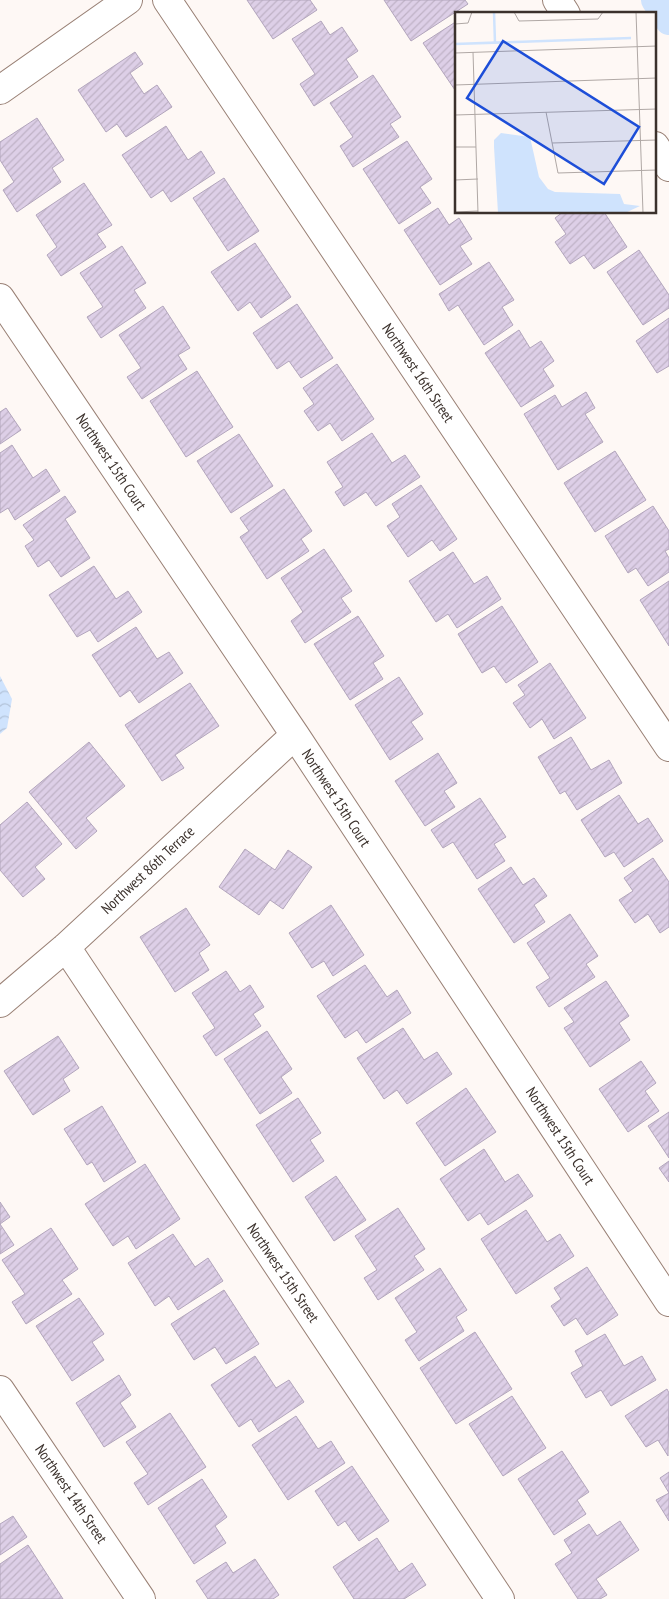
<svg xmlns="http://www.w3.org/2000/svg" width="669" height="1599" font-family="'PT Sans Narrow',sans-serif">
<defs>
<pattern id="water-waves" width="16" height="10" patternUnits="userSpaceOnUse" patternTransform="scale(1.25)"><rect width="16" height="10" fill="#cfe3fd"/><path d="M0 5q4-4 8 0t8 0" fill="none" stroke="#b3c3d9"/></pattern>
<pattern id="building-hatch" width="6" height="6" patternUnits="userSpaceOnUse" patternTransform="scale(1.25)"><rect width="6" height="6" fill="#ddcfe7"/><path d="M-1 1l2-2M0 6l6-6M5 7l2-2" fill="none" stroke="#bfb2c6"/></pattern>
</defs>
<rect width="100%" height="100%" fill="#fef8f5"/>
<path fill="url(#water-waves)" d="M0 676 12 699 7 728 0 734Z"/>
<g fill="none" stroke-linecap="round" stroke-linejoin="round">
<path stroke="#cfe3fd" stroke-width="28" d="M655 0 669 21"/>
</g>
<path fill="url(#building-hatch)" stroke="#b2a5bc" d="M247 0H310L317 10 273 39Z
M384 0H465L468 4 411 41Z
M321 21 330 35 342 27 358 51 346 59 358 77 314 106 300 84 315 74 292 39Z
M457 21V93L423 43Z
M135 52 143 64 130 73 144 94 157 85 172 107 126 137 117 124 106 132 78 90Z
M373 75 401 117 390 124 399 137 353 167 340 146 353 137 330 103Z
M37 118 64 160 52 168 61 182 17 212 3 190 14 182 0 160V142Z
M166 126 188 160 201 151 215 173 171 202 163 190 151 198 122 155Z
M407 141 432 179 420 187 431 203 399 224 363 169Z
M224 178 259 231 228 251 193 198Z
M84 183 112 225 97 234 106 247 61 276 47 255 57 247 36 215Z
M438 208 449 225 459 218 472 239 460 246 472 264 440 285 404 230Z
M563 212H604L627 247 594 269 584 255 570 264 555 242 566 234 555 218Z
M255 243 291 297 261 318 250 302 238 311 211 272Z
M122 246 146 283 134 290 146 308 101 338 87 317 103 307 80 273Z
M639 250 669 295V308L643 325 607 272Z
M489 262 514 300 502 307 513 325 484 345 458 305 449 311 439 294Z
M297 304 333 358 301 378 289 361 277 369 253 333Z
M163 306 190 348 178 355 187 369 142 399 127 377 141 368 119 335Z
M669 318V366L657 373 636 341Z
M519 330 530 348 541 341 554 361 543 369 554 386 521 407 485 353Z
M337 364 374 419 342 441 330 423 318 431 304 411 314 404 303 388Z
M197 371 233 427 186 457 150 401Z
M586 392 595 408 585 414 603 442 558 470 524 414 555 395 562 407Z
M6 408 21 430 0 444V412Z
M372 433 392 463 405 455 420 477 376 506 366 492 344 506 335 492 343 487 327 462Z
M239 434 273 486 231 513 197 461Z
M12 445 33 478 46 469 60 491 15 520 8 508 0 513V453Z
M615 451 646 500 595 532 564 483Z
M421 485 457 539 440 551 432 540 408 557 387 526 400 517 392 504Z
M284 489 312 531 301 539 309 551 267 579 240 537 249 531 240 518Z
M65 496 76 512 65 519 90 558 61 577 49 560 38 567 25 546 34 540 23 525Z
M653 506 669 531V549L665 551 669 558V572L648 586 636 568 628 573 605 536Z
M324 549 352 591 341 598 351 612 305 643 291 621 303 612 281 578Z
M453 552 474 584 487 576 501 599 457 628 448 614 436 622 409 581Z
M94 566 116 599 128 591 142 612 98 642 90 630 77 637 49 595Z
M669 581V646L640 600Z
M502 606 538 662 506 683 494 666 482 673 458 634Z
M358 616 384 656 373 663 383 679 350 700 314 644Z
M136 627 157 659 169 652 183 673 139 703 130 690 120 697 92 655Z
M550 663 586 718 554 739 542 719 530 728 513 703 525 695 518 685Z
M399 677 423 714 411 722 423 739 390 760 355 705Z
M190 683 219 726 175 755 184 768 162 781 125 725Z
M571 737 591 770 609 760 622 783 577 810 565 791 560 794 538 757Z
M89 742 125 786 86 818 97 831 76 849 29 792Z
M438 753 457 783 444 791 455 807 425 826 395 781Z
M619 795 638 824 648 818 663 841 624 867 614 852 605 857 581 820Z
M480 798 506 837 494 844 505 861 477 879 453 842 443 848 431 830Z
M27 802 62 844 35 867 45 879 23 897 0 870V825Z
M245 849 275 870 288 850 312 867 283 909 270 900 259 915 219 887Z
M653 858 669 882V927L660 933 648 914 635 923 619 900 633 891 624 878Z
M511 867 523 885 534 878 547 896 534 905 545 922 514 943 478 889Z
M331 905 364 955 333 976 324 961 312 968 289 933Z
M186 908 210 945 199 953 209 970 175 992 140 937Z
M570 914 598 956 586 964 595 977 549 1007 536 987 550 978 527 943Z
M365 965 387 997 397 990 411 1013 366 1043 357 1030 345 1038 317 996Z
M226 971 240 992 250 985 264 1007 253 1014 261 1026 216 1056 203 1036 215 1028 192 993Z
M606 981 629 1016 619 1023 630 1040 590 1067 564 1028 574 1022 564 1008Z
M403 1028 424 1060 437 1052 452 1074 407 1104 397 1090 384 1099 357 1058Z
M267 1031 292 1069 281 1077 292 1093 260 1114 224 1059Z
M58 1036 79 1068 63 1079 70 1091 33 1115 4 1071Z
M641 1061 656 1083 645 1091 659 1111 628 1132 599 1089Z
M466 1088 496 1132 445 1166 416 1123Z
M298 1098 321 1133 310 1140 324 1161 293 1182 256 1125Z
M102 1106 136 1162 104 1182 92 1162 87 1165 64 1129Z
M669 1112V1158L648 1126Z
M484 1149 505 1182 518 1174 533 1196 488 1225 480 1213 468 1221 440 1179Z
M669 1161V1182L659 1168Z
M145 1164 180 1219 136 1249 128 1236 113 1246 85 1204Z
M336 1176 366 1220 334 1241 305 1197Z
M0 1202 10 1217 0 1224 14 1245 0 1254Z
M398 1208 425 1249 414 1256 424 1270 378 1300 364 1278 377 1270 355 1236Z
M526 1210 547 1242 560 1234 574 1256 516 1294 481 1239Z
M51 1228 78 1269 62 1280 72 1294 26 1324 12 1302 25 1294 2 1260Z
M173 1234 195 1267 208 1258 223 1281 178 1310 169 1296 155 1306 128 1263Z
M587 1267 618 1315 587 1335 576 1318 564 1326 551 1306 561 1299 554 1288Z
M440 1268 467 1310 456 1317 464 1331 419 1361 405 1340 417 1332 395 1298Z
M224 1290 259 1344 226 1364 215 1347 194 1360 171 1324Z
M79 1298 104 1334 92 1342 104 1360 72 1381 36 1326Z
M475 1332 512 1389 456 1424 420 1368Z
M605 1334 624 1366 642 1356 656 1380 611 1406 601 1390 586 1398 571 1373 583 1366 575 1351Z
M255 1356 276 1388 289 1380 304 1402 259 1432 251 1419 239 1427 211 1385Z
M119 1375 131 1395 120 1403 136 1427 104 1447 76 1403Z
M667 1389 669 1393 668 1456 658 1440 646 1447 625 1416Z
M512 1396 546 1448 503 1476 469 1424Z
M170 1413 206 1467 148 1505 134 1483 148 1474 126 1442Z
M296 1416 318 1449 331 1441 345 1463 288 1500 252 1445Z
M562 1451 589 1492 577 1500 586 1514 554 1535 518 1479Z
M352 1466 389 1521 359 1541 345 1521 338 1526 315 1491Z
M669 1472V1521L656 1500 669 1493 660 1478Z
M202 1479 227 1517 215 1526 226 1543 194 1564 158 1508Z
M13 1516 27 1537 0 1555V1524Z
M620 1521 639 1550 596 1579 607 1595 600 1599H578L555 1564 572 1553 564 1540 589 1524 597 1536Z
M377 1538 399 1572 412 1563 426 1585 404 1599H354L333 1567Z
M28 1545 63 1599H0V1564Z
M255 1559 279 1595 273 1599H208L196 1581 226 1562 233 1573Z"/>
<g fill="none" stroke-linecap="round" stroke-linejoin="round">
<defs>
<path id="minor" d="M167 0 669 747
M0 90 128 0
M0 298 295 735 669 1302
M66 947 500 1599
M0 1003 66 947 295 735
M0 1390 141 1599"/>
<path id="tertiary" d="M557 0 566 14
M655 146 669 167"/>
</defs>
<use href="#minor" stroke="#998075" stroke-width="30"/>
<use href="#tertiary" stroke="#998075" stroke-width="30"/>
<use href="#minor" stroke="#fff" stroke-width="28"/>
<use href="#tertiary" stroke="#fff" stroke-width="28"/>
</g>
<g text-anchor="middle" stroke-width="5" stroke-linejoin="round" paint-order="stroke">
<g font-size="15" fill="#3b312c" stroke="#fff">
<text transform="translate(418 373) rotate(56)" y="5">Northwest 16th Street</text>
<text transform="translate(111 462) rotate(56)" y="5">Northwest 15th Court</text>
<text transform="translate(336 798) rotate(57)" y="5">Northwest 15th Court</text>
<text transform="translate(148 870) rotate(-43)" y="5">Northwest 86th Terrace</text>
<text transform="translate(560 1136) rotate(57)" y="5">Northwest 15th Court</text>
<text transform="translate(283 1273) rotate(56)" y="5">Northwest 15th Street</text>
<text transform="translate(71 1494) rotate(56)" y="5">Northwest 14th Street</text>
</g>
</g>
<g transform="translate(455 12)">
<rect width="201" height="201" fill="#fef8f5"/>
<path d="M46 121 75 125 84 165 93 177 100 180 165 182 169 192 185 194 170 201H43L39 135V128Z" fill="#cfe3fd"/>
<path fill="none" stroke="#cfe3fd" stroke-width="2.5" d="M39 0 40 31M0 32 176 26"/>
<path fill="none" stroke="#b0a8a5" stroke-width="1" d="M59 0 64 9 143 7 148 0M181 0 188 201M0 12 13 11 17 0M18 40 23 201M0 41 202 34M0 73 202 66M91 100 103 161 202 158M0 103 202 97M97 131 202 128M0 135H21M0 168 23 167M0 200 23 199"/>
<path fill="#1d4ed8" fill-opacity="0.15" stroke="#1d4ed8" stroke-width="2.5" d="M48 29 184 115 149 172 12 86Z"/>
<rect width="201" height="201" fill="none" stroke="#3b312c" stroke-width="2.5"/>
</g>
</svg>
